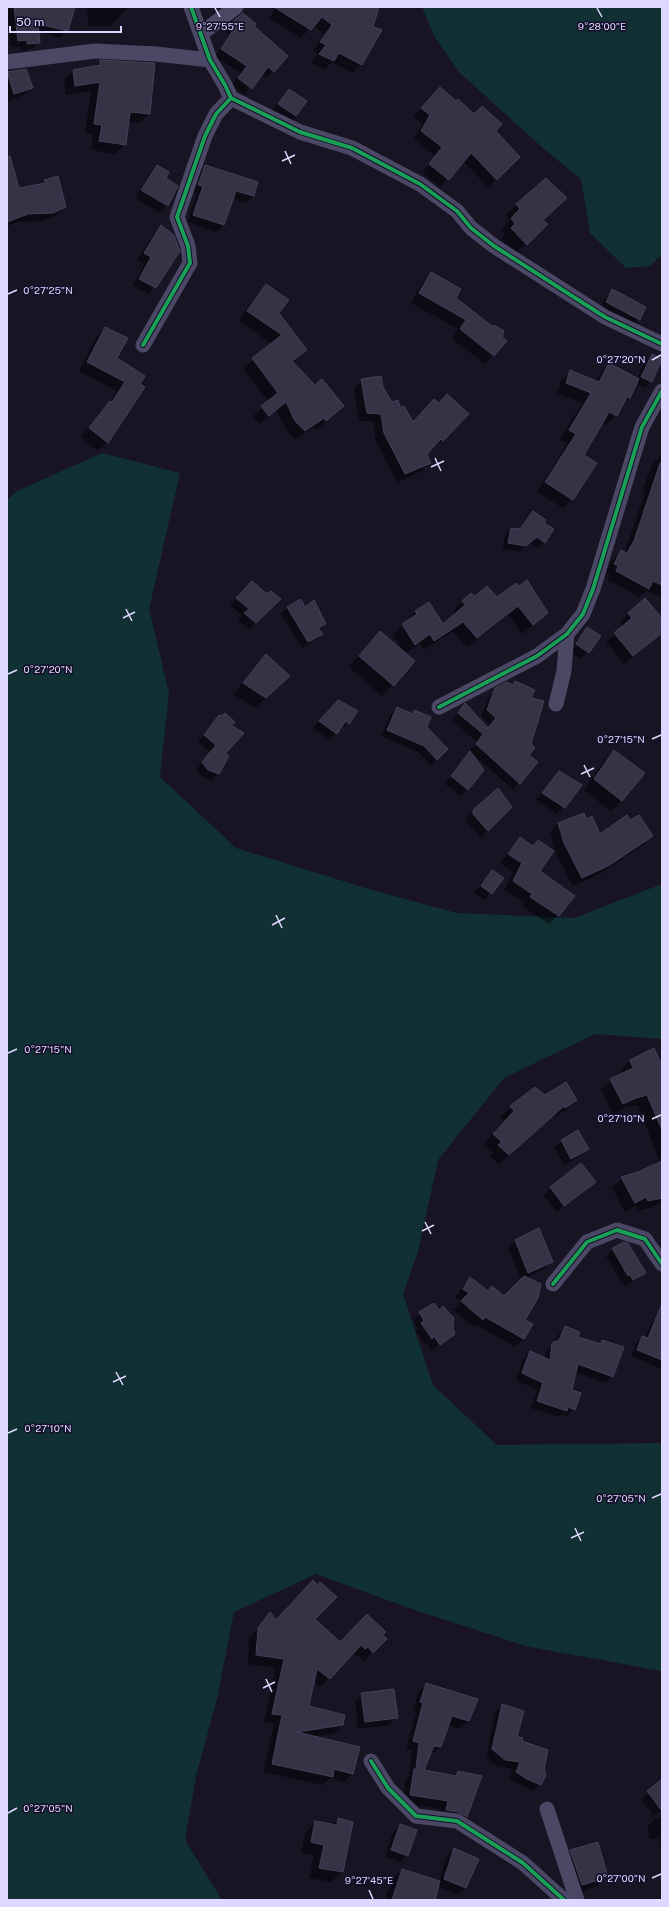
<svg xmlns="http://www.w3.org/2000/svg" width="669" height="1907" font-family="'Public Sans',sans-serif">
<rect width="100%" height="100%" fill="#181424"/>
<path fill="#113033" d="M422 7H662V254L650 266 626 268 590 233 581 179 544 149 459 72 434 36Z
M102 453 180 473 149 609 169 693 160 777 236 848 372 890 457 913 574 918 662 884V1039L595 1034 504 1078 438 1160 418 1252 403 1294 433 1385 497 1445 662 1443V1671L525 1646 409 1608 316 1574 234 1612 217 1699 196 1776 185 1840 222 1900H7V500L17 491Z"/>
<path fill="#0007" d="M7 7H74L67 31 60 38 38 32 39 42 32 49 21 51 20 47H11Z
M87 7H128L112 25 89 27Z
M276 7H378L361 64 352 73 332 62 325 69 311 63 318 54 313 51 324 34 313 25 301 38 269 18Z
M243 14 253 26 273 71 266 78 261 74 244 95 232 85 241 73 215 57 229 35 225 31Z
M100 61 149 113 140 123 128 122 125 144 116 154 91 150 93 135 85 133 91 91 66 95 64 80 73 71 94 67Z
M25 70 31 88 24 95 7 101V73Z
M289 90 296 116 289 123 272 111Z
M433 96 474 115 494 131 519 157 488 187 463 161 440 187 422 172 435 156 414 139 422 124 414 116Z
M7 161 19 189 41 185 45 181 64 207 56 216 43 221 18 222 7 226Z
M157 166 164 178 177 186 167 206 160 213 135 198 150 173Z
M205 166 253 196 246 203 232 198 223 225 216 232 187 222 197 193 192 192 198 173Z
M517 204 546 224 515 254 501 239 505 235 501 230 510 220 506 215Z
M161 227 178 251 155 287 148 294 133 286 144 264 137 260 154 234Z
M431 274 455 298 494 355 485 364 452 339 458 329 411 303 422 283Z
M266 286 278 313 306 350 292 362 315 386 343 406 317 430 314 427 295 439 286 430 276 410 259 424 253 416 269 402 243 368 272 344 239 321 257 295Z
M612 291 639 319 632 326 599 310 605 298Z
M106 328 116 358 144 376 107 442 98 451 81 437 109 404 117 391 79 371 97 336Z
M652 355 662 360 651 381 644 388 636 384 629 398 621 405 616 415 606 425 602 423 582 455 572 499 563 508 537 492 567 444 560 439 582 403 557 393 561 381 571 371 596 382 600 374 610 364 637 379 645 362Z
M362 380 382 387 392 404 413 423 426 409 443 440 426 454 430 462 422 471 397 482 376 442 373 421H359L354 388Z
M662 454V597L646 591 639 597 608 580 610 575 606 573 612 560 622 551 624 553 625 551 645 492 642 491 653 463Z
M533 512 542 523 544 542 538 548 530 543 519 551 502 549 505 536 511 529 519 530Z
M252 582 267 596 280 599 249 629 238 621 242 616 230 605Z
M497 599 547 613 522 634 508 615 467 647 453 631 424 650 420 643 405 654 414 661 382 696 349 667 380 632 403 651 393 635 415 612 428 603 443 626 456 614 453 611 463 601Z
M288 607 305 609 325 623 318 630 321 634 315 640 302 648 281 614Z
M629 613 662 620V633L624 664 606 642 623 627 620 622Z
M587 629 588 652 581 659 570 652Z
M266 655 278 687 255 708 233 694Z
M515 682 530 699V745L519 783 513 790 470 751 477 742 452 720 465 705 488 728 490 725 481 717 489 696 496 689 512 685Z
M331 708 356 712 348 723 341 730 340 729 329 740 313 728Z
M397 708 411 714 414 711 426 727 447 749 431 765 418 752 381 736 391 714Z
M219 716 230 725 223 755 228 757 218 774 211 781 201 776 196 770 210 752 198 742Z
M614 751 622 800 611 811 584 790 603 762Z
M463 760 468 789 461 796 445 784Z
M559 772 564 807 557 814 536 800Z
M511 807 481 837 466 822V818L474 811Z
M583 814 585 820 599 836 630 822 652 836 643 845 600 874 573 886 555 852 550 832 558 823Z
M520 838 532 847 538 841 539 871 558 915 549 924 522 906 524 903 504 890 513 873 500 863Z
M493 871 502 879 484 900 474 893Z
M654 1050 662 1068V1202L653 1207 638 1211 635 1206 625 1212 612 1188 622 1178 639 1173 660 1163 638 1105 626 1107 613 1114 601 1089 611 1080 622 1074 620 1071 630 1061Z
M525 1095 576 1100 566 1110 555 1117 554 1115 499 1164 489 1156 493 1153 483 1145 504 1121 500 1117Z
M578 1132 587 1148 580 1156 564 1165 554 1148 561 1141Z
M581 1164 594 1182 557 1212 543 1195Z
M538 1230 552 1261 545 1269 525 1278 524 1320 531 1324 523 1339 515 1347 476 1325 474 1327 453 1310 461 1302 455 1297 470 1279 488 1292 504 1297 521 1279 508 1248 515 1241Z
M624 1243 644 1272 637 1279 625 1286 622 1281 621 1282 606 1256 613 1249Z
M434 1304 452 1328 454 1334 432 1351 427 1343 425 1345 415 1331 418 1328 413 1320Z
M658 1315 662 1317V1369L631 1356 636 1344 643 1337 645 1338 652 1322Z
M565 1328 577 1338 599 1345 603 1341 613 1376 606 1383 575 1372 571 1391 574 1409 567 1416 562 1414 559 1417 531 1408 537 1390 516 1380 523 1359 530 1352 545 1358 546 1351 555 1344 558 1335Z
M270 1614 275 1621 314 1619 340 1643 381 1635 386 1639 364 1661 358 1655 356 1657 352 1653 320 1687 313 1681 308 1707 342 1725 333 1734 313 1737 353 1773 344 1782 330 1778 323 1785 263 1772 274 1724 264 1722 275 1668 248 1664 249 1638Z
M426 1684 469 1720 460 1729 448 1725 440 1746 431 1755H429L422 1771 454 1776 458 1772 466 1816 458 1824 438 1818 440 1809 402 1803 406 1778 409 1776 412 1751 406 1749 416 1712 413 1710 418 1693Z
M362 1694 396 1718 389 1725 358 1729 355 1701Z
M502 1705 516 1737 521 1742 540 1784 533 1791 509 1779 513 1769 498 1767 486 1757 495 1712Z
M662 1781V1810L654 1816 641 1799Z
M662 1818V1854L658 1838 649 1839 648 1826 655 1819Z
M338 1819 342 1871 331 1882 309 1878 314 1855 301 1853 305 1833 315 1822 332 1825Z
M400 1825 407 1855 400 1862 385 1857 393 1832Z
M454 1849 465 1888 458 1895 438 1886 434 1900H385L391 1881 402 1870 439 1881 447 1856Z
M571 1851 607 1876 596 1887 571 1895 560 1862Z"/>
<path fill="#373246" stroke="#453f58" d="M14 7H75L68 31 38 24 40 43 27 44V40L18 41Z
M274 7H379L373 27 382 30 362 65 339 53 334 61 319 54 326 45 320 42 332 25 322 17 311 30Z
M243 13 256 24 254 26 288 56 274 72 268 67 252 89 238 78 247 66 221 49 235 27 231 23Z
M100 60 155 63 150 114 130 112 126 145 99 141 102 125 94 124 100 82 75 86 73 70 100 65Z
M26 69 33 88 14 94 7 72Z
M440 87 456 101 458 99 474 114 482 106 502 124 496 131 520 157 497 180 471 153 449 180 429 164 442 147 421 131 430 115 421 108Z
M289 89 307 101 296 116 278 104Z
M10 156 19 188 46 183 44 180 58 176 66 207 53 213 28 214 7 222V157Z
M157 165 169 172 166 178 178 186 168 206 141 190Z
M205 165 258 182 254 196 236 191 224 225 193 215 203 186 198 185Z
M546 178 567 198 543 220 548 224 527 245 511 228 515 224 511 218 520 209 516 204Z
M161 225 174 235 180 251 156 288 139 279 151 257 144 253Z
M431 272 461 289 456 298 493 327 494 325 504 331 502 337 507 341 494 356 460 329 466 320 419 293Z
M266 284 289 300 279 313 307 350 292 361 315 385 322 379 344 406 326 421 324 418 305 431 295 421 286 402 269 416 261 406 278 393 252 358 282 335 247 311Z
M612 289 646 307 640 320 606 302Z
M105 327 128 338 117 358 145 376 140 384 145 387 108 443 89 428 110 401 112 402 125 382 87 362Z
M652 354 662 359 652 382 641 377Z
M609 363 639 379 630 398 627 397 617 416 609 412 584 455 597 463 573 500 545 482 576 434 569 430 591 393 566 383 570 370 599 382Z
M381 376 383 387 392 402 398 400 400 407 404 406 413 422 434 399 439 403 447 394 469 414 443 441 441 439 427 454 431 463 405 474 384 433 381 414 367 413 361 379Z
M660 463H662V585L653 581 649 589 616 571 618 566 614 564 621 550 627 553 634 541Z
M533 511 546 520 544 523 554 529 545 543 537 537 526 546 508 543 511 528 520 529Z
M527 580 548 613 533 625 518 606 477 638 463 622 434 641 430 634 415 645 402 624 417 614 415 611 429 602 443 624 465 605 462 601 471 593 475 596 487 586 497 597 516 583 519 586Z
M252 581 267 594 271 591 281 599 256 623 244 613 249 609 236 598Z
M645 598 662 618V633L633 656 614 633 632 618 628 613Z
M301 599 305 607 314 600 326 624 318 628 323 634 308 642 287 607Z
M587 627 601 636 589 653 576 644Z
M380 631 415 661 394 686 359 656Z
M266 654 290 676 266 698 243 683Z
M515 681 535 690 531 698 544 701 531 744 535 748 529 755 538 762 520 784 476 744 483 734 458 713 465 703 488 728 496 718 487 710 495 688 507 682 513 685Z
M338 700 358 711 349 724 346 721 337 734 319 721Z
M397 707 413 714 414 710 431 717 427 727 448 749 437 760 424 746 387 730Z
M225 713 235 722 231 725 244 733 225 754 229 756 219 774 208 770 202 762 216 745 204 735 219 715 221 716Z
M614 750 645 773 622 801 594 779Z
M470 751 484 770 468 790 451 776Z
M559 771 582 785 565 808 542 793Z
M498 788 512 807 488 831 473 814V810Z
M584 813 586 819 592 816 600 834 627 815 630 820 639 815 653 836 610 865 582 878 564 843 558 823Z
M520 837 533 846 538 840 554 851 540 871 575 896 559 916 530 897 532 894 513 881 522 863 508 854Z
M492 870 504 878 492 894 481 886Z
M654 1048 662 1065V1130L647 1095 636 1098 623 1104 610 1079 633 1068 630 1060Z
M566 1082 577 1100 565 1108 564 1106 509 1155 498 1145 502 1142 493 1134 514 1111 510 1106 535 1087 545 1095Z
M578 1130 589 1149 571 1159 561 1140Z
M662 1161V1198L648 1201 646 1197 635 1203 621 1177 638 1172Z
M581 1163 596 1182 564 1206 550 1187Z
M539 1228 553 1262 528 1273 515 1240Z
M624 1242 628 1243 646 1273 633 1280 630 1275 628 1276 612 1248Z
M524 1276 541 1284 538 1298 525 1320 533 1324 524 1339 485 1317 483 1320 461 1301 469 1293 463 1289 470 1277 488 1291 492 1286 504 1296Z
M434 1303 439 1310 443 1306 454 1318 453 1328 455 1334 440 1345 434 1336 432 1339 421 1323 424 1321 419 1312Z
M661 1306H662V1360L637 1350 642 1336 648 1338Z
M565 1326 580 1332 578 1337 601 1344 602 1340 624 1347 613 1377 578 1364 572 1390 581 1393 575 1410 568 1407 567 1411 537 1401 543 1383 522 1373 530 1351 550 1360 552 1343 559 1340Z
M313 1580 318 1585 320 1582 337 1597 315 1619 340 1642 367 1614 386 1632 383 1635 387 1639 373 1653 368 1647 365 1649 361 1645 330 1679 317 1669 309 1706 345 1715 343 1725 297 1732 360 1747 353 1774 334 1769 333 1777 272 1764 282 1715 272 1714 284 1659 256 1655 258 1628 270 1612 276 1620Z
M426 1683 478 1699 469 1721 452 1716 441 1747 434 1746 424 1770 456 1776 458 1771 482 1776 467 1817 458 1812 446 1810 448 1801 410 1795 414 1769H416L419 1743 413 1741 423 1703 420 1702Z
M394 1689 398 1718 365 1722 361 1693Z
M502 1704 524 1711 517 1737 523 1738 522 1741 548 1750 544 1769 546 1775 541 1785 527 1779 516 1772 520 1762 505 1760 492 1749Z
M662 1779V1811L647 1791Z
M338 1818 353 1822 343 1872 319 1868 324 1845 311 1842 315 1821 337 1825Z
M400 1824 417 1830 408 1856 391 1850Z
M598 1842 608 1877 582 1885 570 1850Z
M454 1848 479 1859 466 1888 444 1879Z
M402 1869 440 1881 435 1900H392Z"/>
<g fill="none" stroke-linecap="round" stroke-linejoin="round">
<path stroke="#4b4865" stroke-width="15" d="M191 7 210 60 225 85 231 98 300 132 352 148 420 184 457 211 471 228 494 246 605 317 662 344
M202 33 236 7
M7 62 95 51 156 54 210 60
M143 345 190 263 188 246 177 217 205 136 216 114 231 98
M556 704 564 671 567 634
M439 707 537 656 567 634 583 614 593 589 642 427 662 391
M553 1284 587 1242 617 1230 645 1239 662 1264
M371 1761 388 1788 416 1816 457 1821 523 1863 564 1900
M547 1809 577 1900"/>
<defs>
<path id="cycleway" d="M191 7 210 60 225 85 231 98 300 132 352 148 420 184 457 211 471 228 494 246 605 317 662 344
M143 345 190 263 188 246 177 217 205 136 216 114 231 98
M439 707 537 656 567 634 583 614 593 589 642 427 662 391
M553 1284 587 1242 617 1230 645 1239 662 1264
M371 1761 388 1788 416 1816 457 1821 523 1863 564 1900"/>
</defs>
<use href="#cycleway" stroke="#150e2a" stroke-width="6"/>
<use href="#cycleway" stroke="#1a9f57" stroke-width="4"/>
</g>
<path fill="none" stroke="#ded7ff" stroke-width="1.5" d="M215 8 220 17M597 8 602 17M285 151 291 164M282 161 295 155M8 294 17 290M652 360 661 355M435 458 441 471M431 467 444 461M126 609 132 621M123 618 135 612M8 674 17 670M652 739 661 735M584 765 590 777M581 774 594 768M276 915 282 928M272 925 285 918M8 1053 17 1049M652 1119 661 1115M425 1222 431 1234M422 1231 434 1225M116 1372 123 1385M113 1382 126 1376M8 1433 17 1429M652 1498 661 1494M575 1528 581 1541M571 1538 584 1532M266 1679 272 1692M263 1688 275 1682M8 1813 17 1808M652 1878 661 1874M369 1890 373 1899"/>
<g font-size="10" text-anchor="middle" fill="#ded7ff" stroke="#150e2a" stroke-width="3" stroke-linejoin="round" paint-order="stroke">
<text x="602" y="30">9°28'00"E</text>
<text x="220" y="30">9°27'55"E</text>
<text x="48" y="294">0°27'25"N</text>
<text x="621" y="363">0°27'20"N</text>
<text x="48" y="673">0°27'20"N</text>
<text x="621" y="743">0°27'15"N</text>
<text x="48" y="1053">0°27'15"N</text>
<text x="621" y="1122">0°27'10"N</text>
<text x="48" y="1432">0°27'10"N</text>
<text x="621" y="1502">0°27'05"N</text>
<text x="48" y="1812">0°27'05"N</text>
<text x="621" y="1882">0°27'00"N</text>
<text x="369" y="1884">9°27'45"E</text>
</g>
<rect width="669" height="1907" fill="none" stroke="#ded7ff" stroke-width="16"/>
<path d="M10 26v6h111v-6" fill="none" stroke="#ded7ff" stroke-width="2"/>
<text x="16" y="26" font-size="12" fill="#ded7ff" stroke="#150e2a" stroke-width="3" paint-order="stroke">50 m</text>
</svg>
